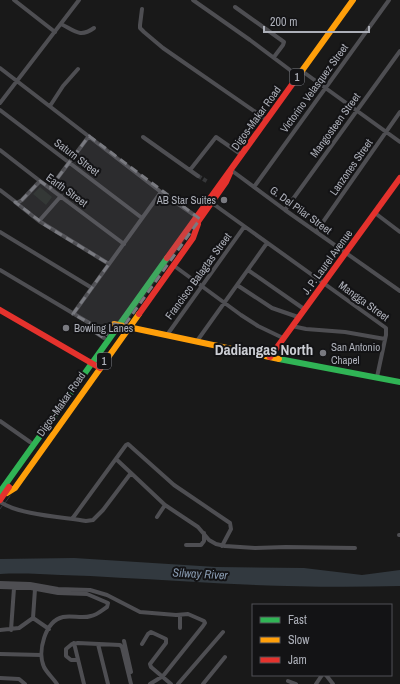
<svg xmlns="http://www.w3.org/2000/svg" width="400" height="684" font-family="'Archivo Narrow',sans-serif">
<rect width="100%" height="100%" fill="#191919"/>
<path fill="#232924" d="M40 187 52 197 46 205 33 194Z"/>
<path fill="#32393f" d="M74 558 216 567 304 568 362 575 400 570V586C326 588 253 586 179 581 139 579 100 576 61 575 41 574 20 573 0 574V559Z"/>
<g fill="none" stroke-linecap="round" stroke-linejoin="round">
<path stroke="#32393f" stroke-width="1" d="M5 503 10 496
M0 509 2 506"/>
<path stroke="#363739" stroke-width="4" stroke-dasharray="4 2" stroke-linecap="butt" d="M198 176 208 182"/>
<path stroke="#4e4e52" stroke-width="4" d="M14 0 55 32
M193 0 250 40 298 76
M235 7 284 42 283 45 274 57
M142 9 140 25V28L144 32 163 48 267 120
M61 24C75 31 80 38 94 28
M0 68 161 192 197 217
M302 71 400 142
M0 103 79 0
M50 106 63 86 78 69
M0 110 142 218
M143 137 198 176
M0 150 40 181 124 244
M190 170 216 137 242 155
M231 170 285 210 400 291
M254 187 389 0
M50 188 89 136
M0 190 17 203 22 200 40 181
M61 196 39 221 109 264
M15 202 39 221
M212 203 386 328V335L377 377
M285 210 400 51
M375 213 400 232
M0 232 92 288
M316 232 400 112
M173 265 241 315 258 326 283 338
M0 270 91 324 95 332 104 338
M248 270 304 309
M237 285 272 308 298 317
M73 314 161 192
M292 326 306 329 345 332 385 339
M167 335 244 227
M197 341 267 243
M0 421 30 442
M116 459 131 473
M0 502C20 515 62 517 86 521L93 520 103 510 131 473 165 505 198 527 209 540 216 544 225 546 255 548 286 547 355 548
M157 517 165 505
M72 519 126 445 128 444 174 485 230 523 231 529 222 546
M399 535H400
M186 545H201L204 541V533
M0 583 30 584 58 589 90 590 107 595 140 612 176 615 188 614 204 621 205 623 203 626 163 676 150 684
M0 587 31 588 58 593 87 594 108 603 107 607C102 610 97 615 91 616 82 619 72 615 63 617 45 621 37 652 44 667 47 673 53 678 57 684
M180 615V628
M33 618 49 629
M0 630 19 628 33 618 35 589
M11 630 14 588
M124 641 131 672
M74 643 84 684
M98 644 108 684
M142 644 148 634 151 632 166 639V643L150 664 151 667 171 684
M0 654 41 655
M78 660H71L66 656V649L72 644 78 643 120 645 122 647 131 684
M326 675 333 684
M0 678 19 679 25 684
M288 681 296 684
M178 684 223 632
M203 684 225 657
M316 684 322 675"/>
<path stroke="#30b455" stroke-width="6" d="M279 359 400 382
M0 492 167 258"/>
<path stroke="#ff9f0a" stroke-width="6" d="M296 79 353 0
M114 324 279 359
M7 493 15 488 139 314"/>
<path stroke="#e5322d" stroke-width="6" d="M195 226 226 182 230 173
M167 258 296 79
M0 310 100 368
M139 314 193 238 198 224
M270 357 400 178
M0 500 9 487"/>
</g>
<path fill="#797a80" fill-opacity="0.2" stroke="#797a80" stroke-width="3" stroke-dasharray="8 5" stroke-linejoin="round" d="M89 136 200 219 124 326 114 324 104 338 95 332 93 325 73 314 109 264 45 225 15 202 19 203 40 181 50 188Z"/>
<g fill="#797a80" stroke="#131315" stroke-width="1.5">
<circle cx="224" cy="200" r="4"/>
<circle cx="66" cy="328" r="4"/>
<circle cx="323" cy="353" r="4"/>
</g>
<g text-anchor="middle" stroke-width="4" stroke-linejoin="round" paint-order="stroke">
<g fill="#131315" stroke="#7e8087" stroke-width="1">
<rect x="290" y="69" width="14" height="16" rx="3"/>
<rect x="97" y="353" width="14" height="16" rx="3"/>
</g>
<g font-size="10" font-weight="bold" fill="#acafb8">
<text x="297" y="81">1</text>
<text x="104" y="365">1</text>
</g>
<g font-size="11" fill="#acafb8" stroke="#131315">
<text transform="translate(314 88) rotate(-54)" y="4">Victorino Velasquez Street</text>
<text transform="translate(256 118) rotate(-54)" y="4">Digos-Makar Road</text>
<text transform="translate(335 125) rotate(-54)" y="4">Mangosteen Street</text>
<text transform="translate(77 157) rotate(37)" y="4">Saturn Street</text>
<text transform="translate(351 167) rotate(-55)" y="4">Lanzones Street</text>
<text transform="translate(67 190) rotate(36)" y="4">Earth Street</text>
<text transform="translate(301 210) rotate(36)" y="4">G. Del Pilar Street</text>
<text transform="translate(327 262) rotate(-54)" y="4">J. P. Laurel Avenue</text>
<text transform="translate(198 276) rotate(-54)" y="4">Francisco Balagtas Street</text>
<text transform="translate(364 301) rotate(36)" y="4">Mangga Street</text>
<text transform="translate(61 404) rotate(-55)" y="4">Digos-Makar Road</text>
</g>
<g font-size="11" fill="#acafb8" stroke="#131315" text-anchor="start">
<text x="216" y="204" text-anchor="end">AB Star Suites</text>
<text x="74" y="332">Bowling Lanes</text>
<text x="331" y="351">San Antonio<tspan x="331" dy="13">Chapel</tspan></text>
</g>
<g font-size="12" font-style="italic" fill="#8799af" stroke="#131315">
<text transform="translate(200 574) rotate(3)" y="4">Silway River</text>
</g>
<g font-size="15" font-weight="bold" fill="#ccced4" stroke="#131315">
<text x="264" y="355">Dadiangas North</text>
</g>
</g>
<rect x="252" y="604" width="140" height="72" fill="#131315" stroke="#505156"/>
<rect x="260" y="617" width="20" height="6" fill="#30b455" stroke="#505156"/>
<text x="288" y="624" font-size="12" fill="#acafb8">Fast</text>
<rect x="260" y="637" width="20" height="6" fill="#ff9f0a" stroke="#505156"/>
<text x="288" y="644" font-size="12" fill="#acafb8">Slow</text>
<rect x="260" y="657" width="20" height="6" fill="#e5322d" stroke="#505156"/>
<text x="288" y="664" font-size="12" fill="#acafb8">Jam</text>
<path d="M264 26v6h105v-6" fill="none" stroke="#acafb8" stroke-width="2"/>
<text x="270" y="26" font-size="12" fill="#acafb8" stroke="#131315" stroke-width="3" paint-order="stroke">200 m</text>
</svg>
